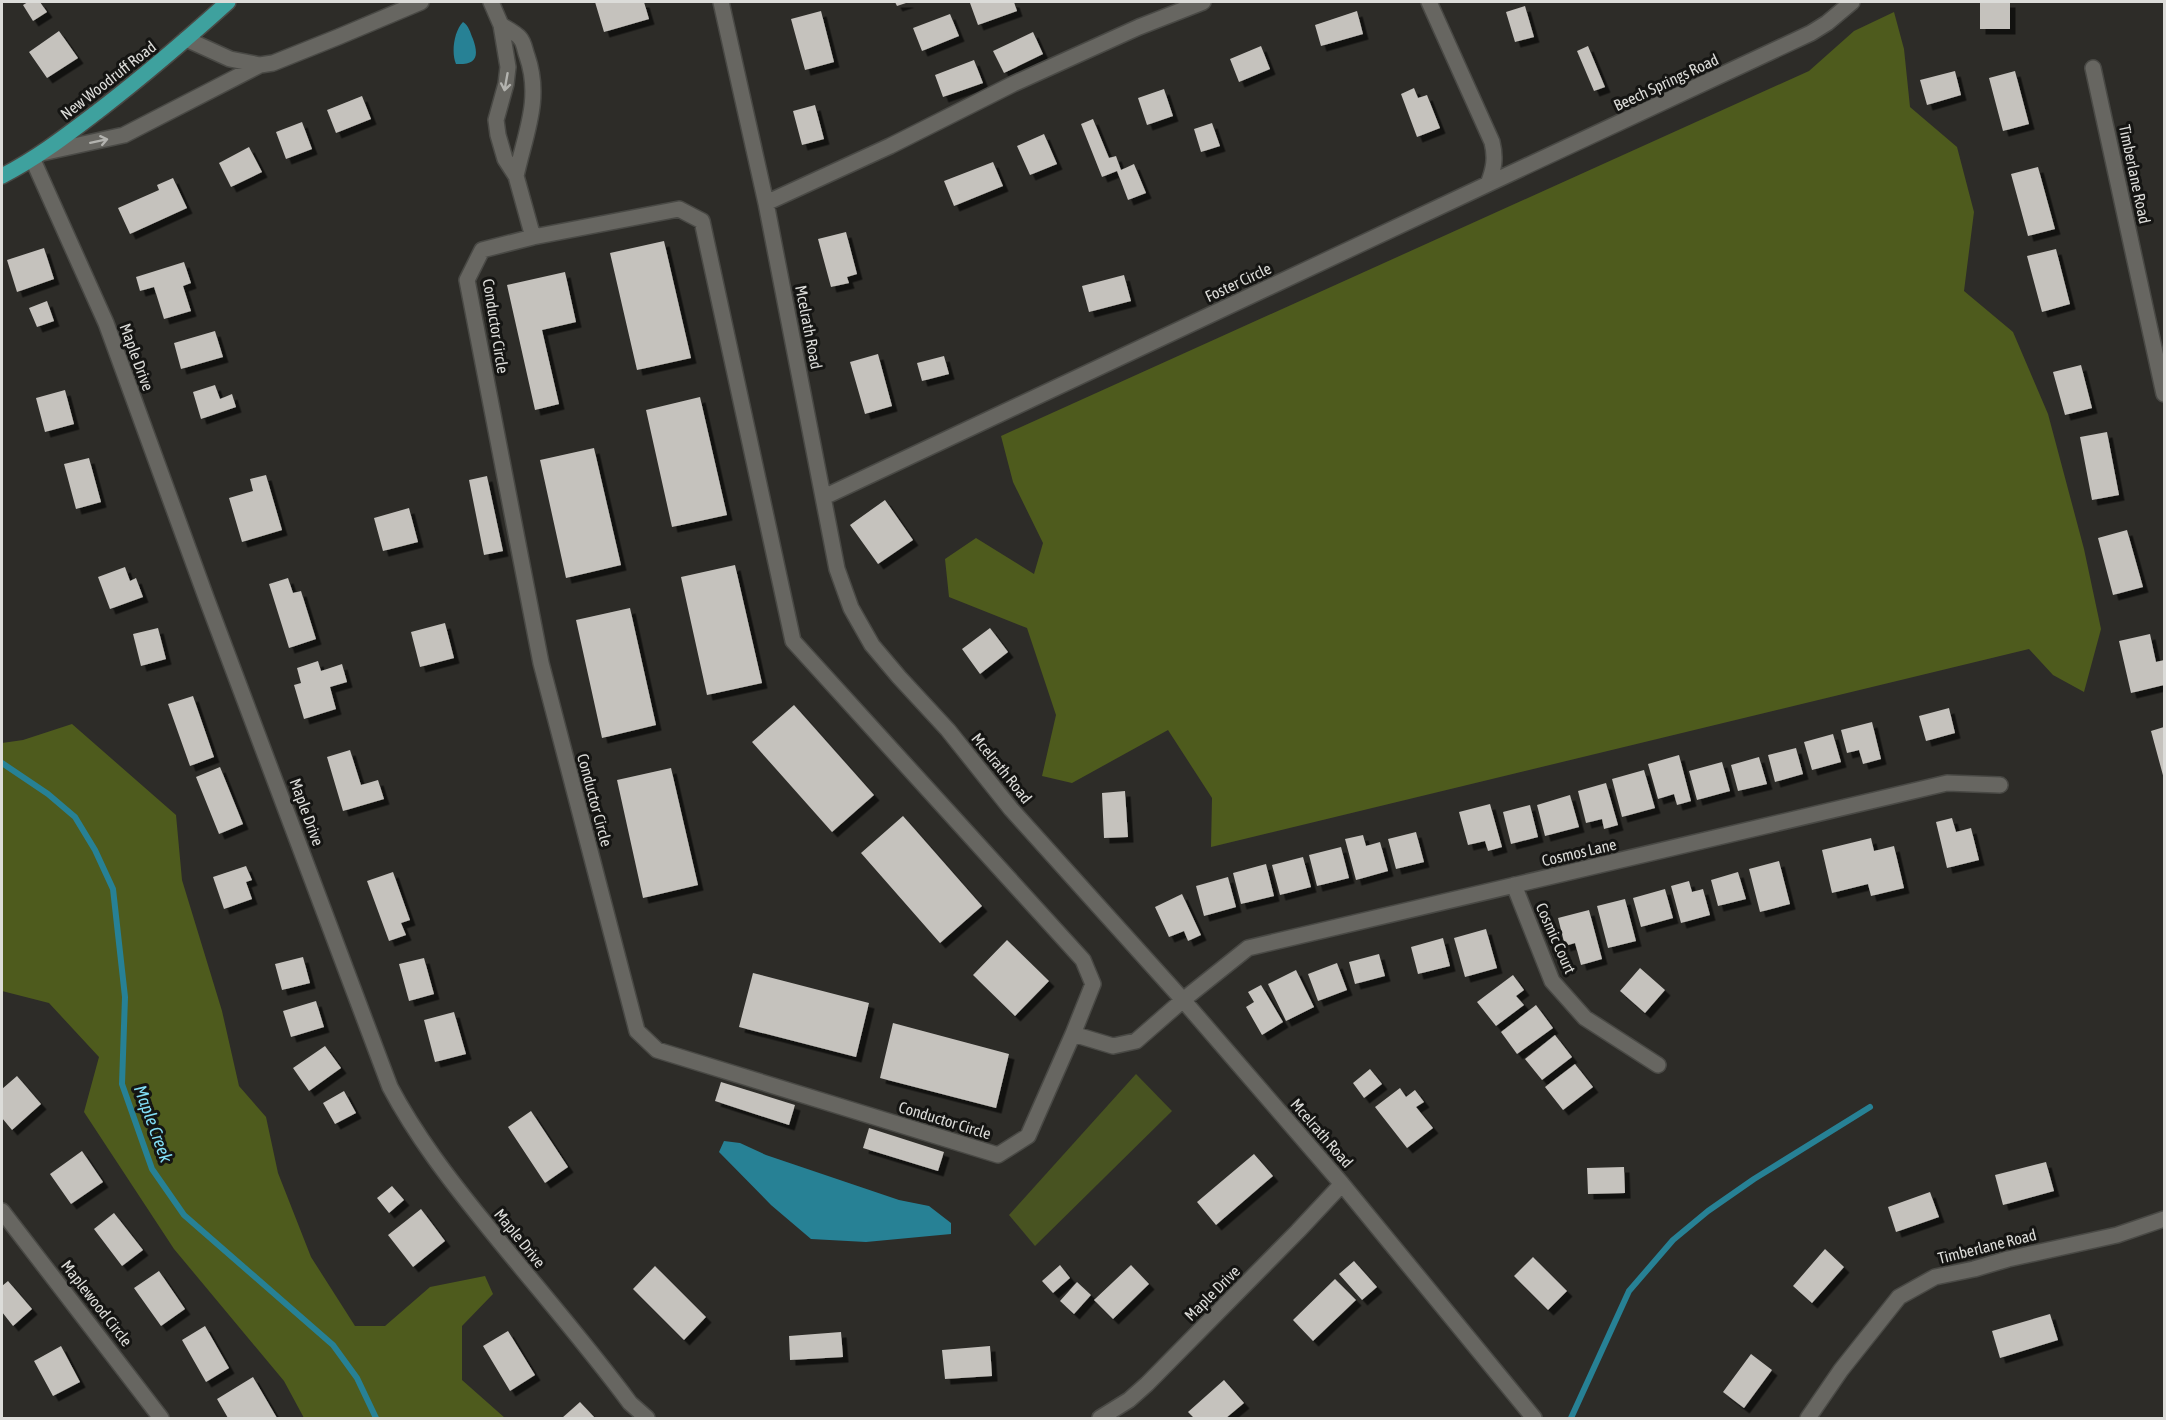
<svg xmlns="http://www.w3.org/2000/svg" width="2166" height="1420" font-family="'Asap Condensed',sans-serif">
<defs>
<filter id="shadow"><feDropShadow dx="5.5" dy="5.5" stdDeviation="0" flood-color="#0009"/></filter>
</defs>
<rect width="100%" height="100%" fill="#2d2c28"/>
<path fill="#485321" d="M1136 1074 1172 1111 1035 1246 1009 1215Z"/>
<path fill="#4e5b1d" d="M1894 12 1904 49 1910 107 1957 147 1974 212 1964 291 2013 332 2048 414 2084 549 2101 629 2084 692 2053 675 2029 649 1211 847 1212 798 1168 730 1072 783 1042 776 1056 715 1027 628 949 597 945 559 976 538 1034 574 1043 543 1013 482 1001 436 1809 71 1854 31Z
M72 724 176 815 182 880 222 1011 239 1086 266 1117 278 1173 311 1257 355 1326H385L430 1287 485 1276 493 1294 462 1326V1380L505 1418H304L284 1381 174 1249 84 1112 99 1057 49 1003 2 991V743L23 740Z"/>
<path fill="#278195" d="M463 22C469 26 470 32 473 39 479 56 477 65 456 64 451 53 454 31 463 22Z
M724 1141 740 1143 766 1155 899 1200 929 1206 951 1223V1234L866 1242 811 1239 771 1205 719 1152Z"/>
<g fill="none" stroke-linecap="round" stroke-linejoin="round">
<path stroke="#278195" stroke-width="6" d="M2 763 48 794 75 817 95 850 113 889 125 997 122 1084 152 1169 184 1215 333 1345 357 1378 376 1418
M1571 1418 1629 1291 1673 1240 1708 1211 1754 1179 1870 1107"/>
</g>
<path fill="#c5c2bd" filter="url(#shadow)" d="M28 2H40L47 12 33 21 23 5Z
M595 2H644L649 19 604 32Z
M895 2H909L897 6Z
M973 2H1014L1017 11 978 25 970 3Z
M1980 2H2010V29H1980Z
M1525 6 1534 37 1515 42 1506 12Z
M821 11 834 62 805 70 791 19Z
M1357 11 1363 34 1321 46 1315 25Z
M950 14 959 36 922 51 913 28Z
M59 31 78 58 47 78 29 52Z
M1033 32 1043 54 1004 73 993 51Z
M1261 46 1270 69 1239 82 1230 59Z
M1588 46 1605 87 1594 91 1577 51Z
M974 60 983 83 943 97 935 75Z
M1955 71 1961 95 1927 105 1920 80Z
M2015 71 2029 124 2003 131 1989 78Z
M1414 88 1418 98 1427 95 1440 128 1417 137 1401 94Z
M1164 89 1173 116 1147 125 1138 98Z
M362 96 371 119 336 133 327 110Z
M815 105 824 139 802 145 793 111Z
M1093 119 1109 158 1116 156 1121 170 1134 164 1146 193 1128 200 1117 171 1102 177 1081 124Z
M302 122 312 149 286 159 276 132Z
M1212 123 1220 146 1201 152 1194 129Z
M1044 134 1057 164 1030 175 1017 146Z
M249 147 262 172 231 187 219 163Z
M993 162 1003 186 954 206 944 181Z
M2038 167 2055 229 2028 236 2011 174Z
M173 178 187 208 130 234 118 208 159 190 157 185Z
M846 232 857 274 847 277 849 283 831 287 818 239Z
M664 241 691 358 637 370 610 253Z
M44 248 54 279 17 292 7 260Z
M2056 249 2070 304 2042 312 2027 256Z
M184 262 191 283 183 286 191 311 164 319 154 287 140 291 136 277Z
M565 272 576 322 542 330 559 404 535 410 507 285Z
M1124 275 1131 301 1089 312 1082 286Z
M47 301 54 321 37 327 29 308Z
M215 331 223 357 181 369 174 343Z
M878 354 892 406 865 414 850 362Z
M944 356 949 374 922 381 917 363Z
M2081 365 2092 408 2065 415 2053 372Z
M215 385 220 399 232 394 236 407 201 419 193 392Z
M65 390 74 424 45 432 36 398Z
M700 397 727 515 672 527 646 410Z
M2107 432 2119 495 2092 500 2080 437Z
M594 448 621 565 566 578 540 460Z
M89 458 101 502 76 509 64 464Z
M266 475 282 530 242 542 229 498 253 491 250 479Z
M487 476 503 551 484 555 469 480Z
M885 500 913 540 878 564 850 525Z
M409 508 418 542 383 551 374 518Z
M2127 530 2143 587 2113 595 2098 538Z
M735 565 762 683 707 695 681 577Z
M125 567 130 581 136 578 143 597 110 609 98 577Z
M288 578 293 593 301 591 316 639 289 648 269 584Z
M630 608 656 725 602 738 576 620Z
M445 623 454 658 420 667 411 632Z
M158 628 166 659 141 666 133 634Z
M990 628 1008 652 980 674 962 649Z
M2150 634 2156 662 2164 660V685L2131 693 2119 641Z
M318 661 321 671 342 664 347 682 330 687 336 709 304 719 294 685 301 683 297 668Z
M193 696 214 757 190 766 168 704Z
M794 705 874 795 832 832 752 742Z
M1949 708 1955 733 1926 741 1919 716Z
M1872 722 1881 759 1863 764 1859 750 1847 753 1841 730Z
M2164 727V779L2151 731Z
M1833 734 1841 762 1812 770 1804 742Z
M1796 748 1803 774 1775 782 1768 755Z
M350 750 361 785 378 780 384 799 343 811 327 757Z
M1679 755 1691 801 1677 805 1674 794 1658 799 1648 764Z
M1759 757 1767 784 1738 791 1731 765Z
M1722 762 1730 791 1697 800 1689 771Z
M220 767 243 824 219 834 196 777Z
M671 768 698 885 643 898 617 780Z
M1644 770 1655 808 1622 817 1612 779Z
M1606 783 1618 825 1604 829 1602 819 1586 823 1578 791Z
M1125 791 1128 837 1104 838 1102 793Z
M1570 795 1579 827 1545 836 1537 805Z
M1490 804 1502 847 1488 851 1485 841 1468 845 1459 812Z
M1530 805 1538 837 1511 844 1503 812Z
M903 816 982 906 940 943 861 853Z
M1952 818 1956 832 1971 828 1979 860 1947 868 1936 822Z
M1416 832 1424 862 1396 869 1388 839Z
M1363 835 1366 846 1380 842 1388 871 1356 880 1345 839Z
M1871 838 1874 851 1894 846 1904 888 1871 896 1868 884 1832 893 1822 850Z
M1341 847 1349 878 1317 886 1309 855Z
M1303 857 1311 887 1280 895 1272 865Z
M1779 861 1790 904 1760 912 1749 869Z
M1266 864 1274 896 1241 904 1233 873Z
M246 866 252 880 246 882 252 899 224 909 213 877Z
M393 872 410 920 401 923 406 935 389 941 367 881Z
M1738 872 1746 899 1718 906 1711 880Z
M1228 877 1236 907 1204 916 1196 886Z
M1689 881 1692 892 1703 889 1710 915 1681 923 1671 886Z
M1665 889 1673 918 1641 927 1633 898Z
M1182 894 1201 935 1188 941 1184 931 1169 937 1155 907Z
M1625 899 1636 941 1608 948 1597 906Z
M1589 910 1602 959 1581 965 1575 943 1565 946 1558 918Z
M1486 929 1497 968 1465 977 1454 938Z
M1443 938 1450 966 1418 974 1411 947Z
M1007 940 1049 981 1015 1016 973 975Z
M1379 954 1385 976 1355 984 1349 962Z
M303 957 310 983 282 990 275 964Z
M424 958 434 994 409 1001 399 964Z
M1337 963 1347 990 1318 1001 1308 974Z
M1640 968 1665 990 1645 1013 1620 991Z
M1296 970 1314 1007 1286 1021 1268 984Z
M753 973 869 1003 856 1057 739 1027Z
M1513 975 1524 990 1516 996 1524 1005 1496 1026 1477 1002Z
M1261 985 1283 1022 1262 1035 1246 1007 1254 1002 1248 992Z
M316 1001 324 1027 291 1037 283 1011Z
M1536 1005 1553 1028 1517 1054 1501 1032Z
M454 1012 466 1054 435 1062 424 1020Z
M893 1023 1009 1054 996 1108 880 1078Z
M1555 1035 1572 1057 1542 1080 1525 1059Z
M325 1046 341 1068 309 1091 293 1068Z
M1575 1064 1593 1087 1563 1110 1545 1087Z
M1370 1069 1382 1084 1364 1098 1353 1083Z
M17 1076 41 1104 12 1130 2 1118V1089Z
M721 1082 795 1105 789 1125 715 1101Z
M1400 1088 1406 1097 1415 1090 1424 1102 1416 1107 1433 1128 1407 1148 1375 1107Z
M344 1091 356 1113 335 1124 323 1103Z
M531 1111 568 1167 545 1183 508 1127Z
M869 1128 944 1152 938 1171 863 1148Z
M82 1151 103 1182 71 1204 50 1174Z
M1254 1154 1273 1176 1216 1225 1197 1202Z
M2046 1162 2054 1191 2003 1205 1995 1175Z
M1624 1167 1625 1193 1588 1194 1587 1168Z
M392 1186 404 1200 389 1213 377 1198Z
M1930 1192 1939 1217 1896 1232 1888 1207Z
M421 1209 445 1241 413 1267 388 1235Z
M114 1213 143 1250 122 1266 94 1229Z
M1825 1249 1844 1267 1812 1303 1793 1286Z
M1533 1257 1567 1291 1548 1310 1514 1276Z
M1354 1261 1377 1287 1362 1300 1339 1274Z
M1060 1265 1070 1278 1053 1293 1042 1281Z
M1131 1265 1149 1284 1113 1319 1094 1300Z
M655 1266 706 1317 684 1340 633 1289Z
M159 1271 185 1309 161 1326 134 1288Z
M1335 1279 1356 1300 1313 1341 1293 1320Z
M8 1281 32 1309 13 1326 2 1312V1286Z
M1077 1282 1091 1295 1074 1314 1060 1301Z
M2050 1314 2058 1340 2000 1358 1992 1331Z
M205 1326 229 1368 206 1382 182 1340Z
M508 1331 535 1375 510 1391 483 1346Z
M841 1332 843 1357 790 1360 789 1336Z
M61 1346 80 1382 53 1396 34 1361Z
M990 1346 992 1376 945 1379 942 1350Z
M1751 1354 1772 1370 1744 1408 1723 1392Z
M253 1377 277 1418H228L217 1399Z
M1224 1380 1244 1403 1226 1418H1194L1188 1412Z
M580 1402 595 1418H562Z"/>
<g fill="none" stroke-linecap="round" stroke-linejoin="round">
<defs>
<path id="minor" d="M491 2 501 25 508 67 506 84 496 120 498 135 505 159 516 176C525 134 542 99 527 56 525 51 524 42 520 38 516 33 506 28 501 25
M721 2 766 203 837 569 851 608 872 645 899 677 948 730 1011 809 1183 1000 1342 1184 1534 1418
M186 39 230 59 260 65 273 63 338 37 421 2
M2093 68 2164 394
M42 153 124 135 260 65
M33 160 106 323 207 600 390 1087C416 1136 449 1179 484 1222 532 1282 584 1341 630 1403L647 1418
M516 176 533 237
M1488 184 1811 33 1827 23 1852 2
M766 203 890 146 1013 84 1139 27 1203 2
M679 209 702 221 793 641 1083 960 1093 984 1073 1034 1028 1136 998 1155 657 1050 637 1031 541 663 467 280 482 250 533 237Z
M824 497 1488 184C1494 169 1496 158 1492 142L1429 2
M1514 885 1552 981 1585 1018 1658 1065
M1073 1034 1113 1046 1136 1041 1183 1000 1248 948 1947 783 2000 785
M2 1211 161 1418
M1100 1418 1129 1400 1147 1384 1298 1231 1342 1184
M1808 1418 1841 1370 1899 1297 1935 1277 1974 1269 2008 1259 2117 1235 2164 1219"/>
<path id="major" d="M2 176C39 157 68 134 101 109 145 75 187 39 228 2"/>
</defs>
<use href="#minor" stroke="#494945" stroke-width="18"/>
<use href="#major" stroke="#494945" stroke-width="18"/>
<use href="#minor" stroke="#676661" stroke-width="15"/>
<use href="#major" stroke="#3ea19e" stroke-width="15"/>
</g>
<defs><path id="oneway-shaft" d="M-6 0H5M1.5-3L5.5 0L1.5 3" fill="none" stroke-width="1.6" stroke-linecap="round" stroke-linejoin="round" transform="scale(1.5)"/></defs>
<g stroke="#b3b3af">
<use href="#oneway-shaft" transform="translate(506 82) rotate(100)"/>
<use href="#oneway-shaft" transform="translate(99 141) rotate(-12)"/>
</g>
<g text-anchor="middle" stroke-width="6" stroke-linejoin="round" paint-order="stroke">
<g font-size="16" fill="#dcdcd9" stroke="#151513">
<text transform="translate(108 80) rotate(-38)" y="6">New Woodruff Road</text>
<text transform="translate(1666 82) rotate(-25)" y="6">Beech Springs Road</text>
<text transform="translate(2135 174) rotate(78)" y="6">Timberlane Road</text>
<text transform="translate(1238 282) rotate(-25)" y="6">Foster Circle</text>
<text transform="translate(496 326) rotate(81)" y="6">Conductor Circle</text>
<text transform="translate(809 327) rotate(79)" y="6">Mcelrath Road</text>
<text transform="translate(137 357) rotate(70)" y="6">Maple Drive</text>
<text transform="translate(1002 768) rotate(51)" y="6">Mcelrath Road</text>
<text transform="translate(595 800) rotate(75)" y="6">Conductor Circle</text>
<text transform="translate(307 812) rotate(70)" y="6">Maple Drive</text>
<text transform="translate(1579 852) rotate(-13)" y="6">Cosmos Lane</text>
<text transform="translate(1556 938) rotate(66)" y="6">Cosmic Court</text>
<text transform="translate(945 1120) rotate(17)" y="6">Conductor Circle</text>
<text transform="translate(1322 1133) rotate(49)" y="6">Mcelrath Road</text>
<text transform="translate(520 1238) rotate(51)" y="6">Maple Drive</text>
<text transform="translate(1987 1246) rotate(-14)" y="6">Timberlane Road</text>
<text transform="translate(1212 1293) rotate(-45)" y="6">Maple Drive</text>
<text transform="translate(97 1303) rotate(52)" y="6">Maplewood Circle</text>
</g>
<g font-size="18" font-style="italic" fill="#82def6" stroke="#151513">
<text transform="translate(153 1124) rotate(70)" y="6">Maple Creek</text>
</g>
</g>
<rect width="2166" height="1420" fill="none" stroke="#dcdcd9" stroke-width="6"/>
</svg>
